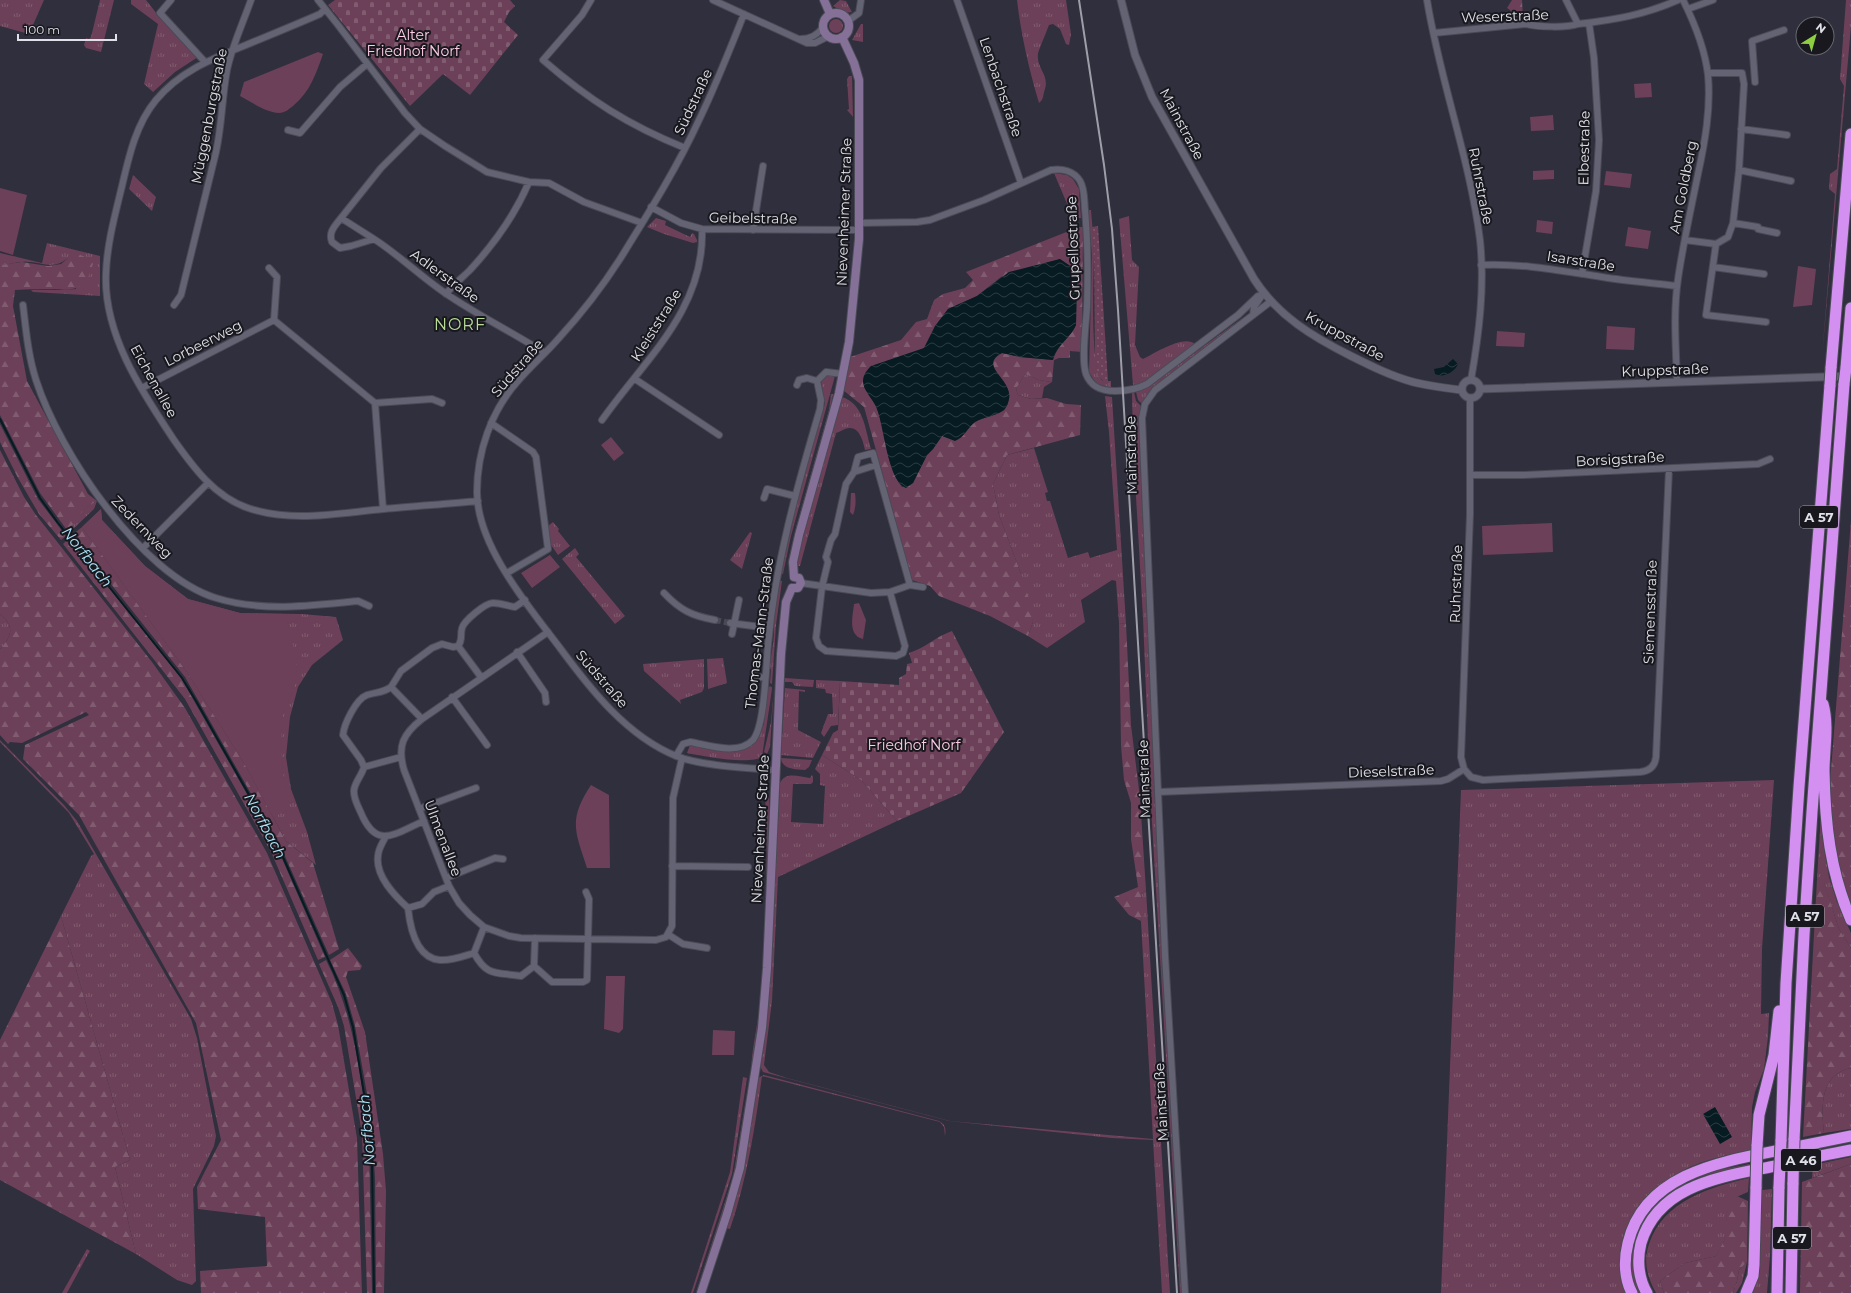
<svg xmlns="http://www.w3.org/2000/svg" width="1851" height="1293" font-family="Montserrat,sans-serif">
<defs>
<pattern id="grass-tufts" width="24" height="20" patternUnits="userSpaceOnUse"><rect width="24" height="20" fill="#6c4058"/><path d="M3 7l-1-3M5 7V3M7 7l1-3M15 17l-1-3M17 17v-4M19 17l1-3" fill="none" stroke="#815b70"/></pattern>
<pattern id="forest-firs" width="22" height="20" patternUnits="userSpaceOnUse"><rect width="22" height="20" fill="#6c4058"/><path d="M5 1l3.5 6h-7zM16 11l3.5 6h-7z" fill="#815b70"/></pattern>
<pattern id="cemetery-stones" width="16" height="16" patternUnits="userSpaceOnUse"><rect width="16" height="16" fill="#6c4058"/><path d="M2 7V4a2 2 0 0 1 4 0v3zM10 15v-3a2 2 0 0 1 4 0v3z" fill="#815b70"/></pattern>
<pattern id="garden-dots" width="8" height="8" patternUnits="userSpaceOnUse"><rect width="8" height="8" fill="#6c4058"/><path d="M2 2h.1M6 6h.1" fill="none" stroke="#815b70" stroke-width="1.8" stroke-linecap="round"/></pattern>
<pattern id="water-waves" width="16" height="10" patternUnits="userSpaceOnUse"><rect width="16" height="10" fill="#061b22"/><path d="M0 5q4-4 8 0t8 0" fill="none" stroke="#2a3c42"/></pattern>
</defs>
<rect width="100%" height="100%" fill="#2f2f3d"/>
<path fill="url(#grass-tufts)" d="M0 0H44L29 34 0 26Z
M100 0H114L101 52 86 48 84 45 86 38 89 39 91 37Z
M131 0H146L157 14 198 57 175 72 153 92 144 84 158 24 131 4Z
M840 0 846 1 852 12 845 13 833 6Z
M1017 0H1066L1071 34 1069 45 1066 44 1060 29 1053 24 1049 25C1048 28 1038 52 1038 54 1036 69 1051 75 1044 92 1043 97 1043 100 1039 103 1029 69 1021 35 1017 0Z
M1846 0H1851V26L1822 357 1835 194 1829 189 1830 174 1837 169 1844 86 1840 79Z
M829 26a7 7 0 1 1 14 0a7 7 0 1 1-14 0Z
M861 24H863V42L852 40Z
M849 76H852L853 117 847 110 849 109 847 79Z
M1054 173 1067 175 1073 179 1079 189 1081 218H1073Z
M133 175 156 197 152 211 129 189Z
M1088 210H1091C1092 225 1094 239 1094 253 1094 274 1089 370 1103 381H1111V389L1096 383 1089 372 1092 256Z
M1129 216 1132 260 1139 267 1135 345 1140 357 1143 359C1155 353 1184 334 1195 344L1141 384 1133 385 1119 219Z
M656 218 666 221 665 225 690 237 692 233 694 234 697 240V242L693 243 664 234 647 227Z
M47 243 100 256V296L33 292 31 290C46 289 61 291 76 289L68 258C51 272 41 260 22 262 15 262 8 265 0 265V253L42 263Z
M1245 316 1151 391 1142 404 1138 400 1136 392 1148 387Z
M1025 374 1039 380 1052 382 1044 387 1042 398 1031 399 1018 395 1016 389Z
M828 375 835 376 791 536 783 574H781L797 502 825 403 821 381Z
M1132 392H1134L1136 401 1141 406 1139 435 1164 995 1182 1293H1180L1150 789 1143 618 1133 444Z
M831 394H833L829 415 787 567 796 528 829 410Z
M1105 396 1112 397 1126 624 1119 623 1116 581 1112 580 1081 600 1085 622 1047 648 1028 636 1033 622 1020 571 999 515 993 484 1007 455 1034 448 1048 492 1045 493 1047 501H1050L1068 558 1088 552 1090 558 1117 550 1109 432Z
M842 397C864 404 865 429 871 449L865 450C863 441 859 424 845 429 842 430 840 432 836 433L800 566H797L798 554Z
M97 501 94 509 70 532C71 518 85 507 97 501Z
M101 509 102 520 145 566 188 599 240 613 302 614 336 617 343 640 312 665 298 687 290 717 286 757 291 789 307 832 316 865 286 841 244 763 187 672 82 527Z
M553 522 559 529 558 531 570 546 558 555 551 545 548 526Z
M750 532 752 533 742 569 730 560Z
M575 548 579 554 576 557 625 616 615 624 562 559Z
M780 581H782L776 625 772 684 770 683 771 669H769C771 656 776 633 773 622Z
M0 614C15 626 12 636 0 649Z
M723 658 727 683 708 689 707 659Z
M704 659V688L702 692 680 700 681 704 644 671 643 664Z
M785 678 814 680 813 687 795 686 792 682H785Z
M816 680 840 681 838 725 831 726 824 737 821 733 828 714H833L832 694 826 693 825 689 816 688Z
M767 686 772 687V689L762 757C749 765 702 756 687 753L690 745 731 751 757 738 764 724Z
M774 687 770 747 767 754 764 752 771 722Z
M785 688 805 690V692L799 691 798 730 821 742 813 758 781 755Z
M0 740 64 805 77 821 191 1019 197 1038 216 1136 214 1146 193 1189 196 1281 192 1285 177 1280 136 1254 115 1167 130 1160 61 916 91 856 94 854 69 813 0 742Z
M822 755 861 780 897 821 778 877 772 1001 764 1065 769 1072 787 1078 950 1121 1153 1139 1141 921 1143 913 1141 894 1146 890 1170 1293H1162L1153 1140 1112 1138 949 1121 763 1072 760 1066 769 997 780 783C786 771 799 777 810 778L812 775 813 777V782L811 784H793L791 822 823 824 825 786 820 785V774L815 769Z
M781 758 812 760 809 767 805 770C796 769 782 770 781 758Z
M1774 780 1762 949 1761 1014 1769 1013 1768 1037 1764 1069 1755 1092 1752 1107 1751 1151C1723 1155 1689 1163 1667 1181 1657 1189 1650 1198 1642 1208 1620 1235 1615 1259 1627 1293H1441L1461 790Z
M764 781 767 788 769 798 768 868 762 989 752 1067C750 1059 759 1017 760 1004 765 930 770 855 764 781Z
M1821 814 1824 848 1829 877 1837 902 1851 933V948L1839 929 1824 883 1817 879Z
M1851 1068V1129L1824 1133C1821 1107 1820 1074 1851 1068Z
M764 1075 939 1121C946 1125 946 1129 945 1136L944 1127 940 1122 762 1076C755 1128 747 1179 730 1229L726 1228 741 1178 758 1078Z
M743 1077 747 1078 732 1174 693 1293H691L730 1172Z
M750 1077H751L737 1167 724 1213 696 1293 733 1177Z
M1851 1157V1164L1812 1178 1813 1165Z
M1749 1164V1166C1729 1171 1707 1173 1689 1181 1658 1195 1631 1231 1634 1267 1634 1276 1638 1284 1641 1293H1636C1633 1284 1630 1276 1629 1266 1627 1227 1659 1188 1695 1175 1712 1170 1731 1168 1749 1164Z
M1749 1178 1748 1192C1719 1202 1731 1218 1724 1241 1722 1246 1719 1251 1716 1256L1685 1263 1660 1281 1664 1293H1656C1647 1277 1643 1261 1649 1244 1663 1201 1710 1187 1749 1178Z
M1772 1189 1770 1256 1767 1293H1753L1759 1271 1762 1190Z
M87 1249 90 1251 88 1254 67 1293H62Z
M1747 1262 1742 1283 1736 1293H1733L1737 1281 1739 1270Z"/>
<path fill="url(#forest-firs)" fill-rule="evenodd" d="M1512 0H1522L1523 19 1521 21 1514 20 1510 10 1507 8Z
M1079 227H1083L1082 352 1070 351V358H1059L1054 360 1052 382 1039 380 1025 374 1016 389 1018 395 1031 399 1047 398 1066 404 1081 405 1080 435 1007 455 993 484 999 515 1020 571 1032 608 1033 622 1028 636 990 616 939 596 930 586 912 580 864 407 843 390 850 357 901 340 916 322 927 319 934 300 943 294 965 288 973 280 966 272ZM1060 259 1077 276 1076 325C1070 338 1057 345 1053 360L1020 357 1002 353C977 367 1013 379 1009 399 1008 403 1007 407 1004 410 996 416 984 417 975 422 967 428 965 437 955 440L942 436 933 449 927 455 913 483 902 487C885 465 887 434 877 409 875 401 869 394 864 387L924 348 948 309 977 296 1001 277Z
M78 254 90 259 93 264 86 283C69 293 67 289 50 289 38 289 27 289 15 290L13 306 27 381 88 494 97 501C81 510 75 518 69 533L40 493 0 415V265L22 262 48 266 61 264 68 258Z
M0 424 38 499 66 536 61 540 39 514 18 478 0 442Z
M0 450 24 497 36 515 152 662 185 708 267 853 332 1003 338 1025 357 1138 362 1293H201L200 1271 267 1266 265 1217 198 1209 197 1187 221 1140 196 1023 79 815 23 759 25 745 89 715 86 712 22 743 10 742 8 744 0 735V649C12 636 15 626 0 614Z
M1851 520V907L1840 874 1834 846 1830 782Z
M82 527 187 672 244 763 286 841 313 863 339 949 329 955 280 845 185 677 72 535Z
M69 538 181 678 277 847 325 957 318 960 271 852 185 699 63 544Z
M1119 623 1126 624 1131 725 1140 798 1146 890 1141 894 1144 913 1141 921 1129 915 1114 897 1138 887 1131 839V803L1124 780 1121 746Z
M1817 879 1824 882 1839 929 1851 948V1068C1820 1074 1821 1107 1824 1133L1803 1137Z
M61 916 130 1160 115 1167 136 1254 0 1180V1040Z
M348 948 362 966 360 970 348 971 346 977 365 1032 383 1154 386 1191 384 1293H376L375 1177 370 1111 355 1026 346 994 330 960Z
M326 960C354 1015 361 1078 369 1138L372 1293H367L362 1134 344 1026 338 1007 319 964Z
M1851 1164V1293H1800L1802 1182Z
M1737 1196 1748 1201 1747 1262 1739 1270 1737 1281 1733 1293H1664L1660 1281 1685 1263 1716 1256 1724 1241 1728 1204Z"/>
<path fill="url(#cemetery-stones)" d="M335 0H510L515 6 509 12 504 22 518 35 470 95 443 74 410 106 328 5Z
M952 631 1004 732 961 793 897 821 861 780 822 755 833 733 838 730 840 681 899 685V678L906 674 907 664 912 663 909 653C925 648 937 636 952 631Z"/>
<path fill="#6c4058" d="M318 52 323 54C316 74 310 92 293 106 289 109 285 113 279 113 265 112 253 103 240 96L244 82Z
M1651 83 1652 97 1635 98 1634 84Z
M1553 115 1554 130 1531 131 1530 117Z
M1554 170V179L1533 180V171Z
M1606 171 1632 174 1630 188 1604 185Z
M0 188 27 195 13 255 0 251Z
M1537 220 1553 222 1552 234 1536 232Z
M1628 227 1651 231 1648 249 1625 246Z
M1798 266 1816 269 1812 305 1793 307Z
M1607 326 1635 328 1634 350 1606 349Z
M1497 331 1525 333 1524 347 1496 346Z
M611 437 624 453 614 461 601 445Z
M851 493H855C856 501 856 507 853 515L850 512Z
M101 509 102 520 145 566 188 599 240 613 286 614C290 636 298 657 296 680 294 692 286 703 283 715 279 738 282 787 291 809L273 817 244 763 187 672 82 527Z
M1552 523 1553 552 1483 555 1482 526Z
M550 555 560 567 532 588 521 573Z
M859 603 866 620 863 639C847 635 853 615 854 604Z
M591 785 609 795 610 868H587C575 831 568 820 591 785Z
M606 976H625L623 1029 619 1033 604 1029Z
M713 1030 735 1031 734 1055H712Z"/>
<path fill="url(#garden-dots)" d="M1098 226 1108 381H1103L1098 375 1095 360 1094 252 1092 227Z"/>
<path fill="url(#water-waves)" d="M1060 259 1075 269 1077 276 1076 325C1070 339 1056 345 1053 360L1020 357 1002 353C977 366 1013 379 1009 399 1008 403 1007 407 1004 410 996 416 984 417 975 422 967 428 965 437 955 441L942 436 933 449 927 455 913 483 906 488C888 482 884 427 877 409 874 400 864 392 863 382 863 375 866 371 871 366L924 348 935 326 948 309 977 296 1009 272Z
M1453 359 1458 364C1454 373 1443 378 1435 374L1434 369 1444 367Z
M1715 1107 1732 1137 1720 1144 1703 1114Z"/>
<g fill="none" stroke-linecap="round" stroke-linejoin="round">
<path stroke="#061b22" stroke-width="2" d="M0 419 40 498 58 523 182 678 196 701 278 846 344 995 353 1027 369 1124 372 1160 374 1293"/>
<path stroke="#4a4a57" stroke-width="6" stroke-dasharray="6 3" stroke-linecap="butt" d="M715 620 730 623"/>
<defs>
<path id="minor" d="M171 0 160 13 205 62
M318 0 338 25 405 113 420 129 445 146 487 172 529 182 549 183 584 202 642 223
M591 0 582 15 543 60C589 100 628 125 685 148
M713 0 807 43H815L829 36
M957 0 1021 183
M1427 0C1440 81 1470 159 1480 240 1485 287 1479 334 1471 380
M1566 0 1578 24
M325 9 320 14C295 25 270 35 246 45 212 59 180 71 156 100 136 124 129 156 122 186 115 215 107 244 106 273 103 334 142 392 174 440 193 467 215 497 248 508 292 523 339 513 384 509 415 506 447 504 478 501
M1688 9 1713 0
M744 14C730 49 716 85 699 120 677 168 648 214 620 259 602 287 582 313 559 338 546 353 531 366 518 381 491 411 477 452 477 492 477 546 529 607 560 648 591 690 627 736 676 756 701 766 748 768 775 770
M848 21 859 13 861 0
M1434 33 1526 24C1537 27 1567 28 1578 24 1614 20 1644 15 1678 0
M800 39C809 39 818 35 823 27
M1708 73H1742L1744 84 1739 170 1733 223
M1755 82 1752 41 1784 30
M1741 129 1787 135
M288 130 300 133 340 87 367 64
M1739 170 1791 181
M651 207 681 223 702 229 859 230
M341 218 374 239 351 246 340 248 332 242C328 232 335 226 341 218L381 168 420 129
M859 223 917 222 930 220 984 200 1051 170C1062 168 1074 171 1080 181 1085 189 1084 201 1085 210 1088 243 1088 275 1087 307 1086 324 1081 359 1086 374 1091 387 1101 391 1115 391 1126 391 1136 390 1147 384L1238 315 1258 296 1264 294
M753 230 763 166
M374 239C399 255 420 276 445 293 477 315 512 332 545 353
M1685 240 1716 244 1706 315 1766 322
M1716 244 1728 237 1733 223 1758 227V229L1777 233
M1481 265C1522 263 1561 271 1602 277 1627 281 1652 283 1677 286
M1713 267 1764 274
M269 268 277 277 274 320 375 403 432 399 442 403
M1582 274 1596 191 1599 140 1594 58 1589 23
M446 294C453 285 462 278 470 270 495 243 515 215 529 182
M23 305C26 330 28 355 36 380 59 452 141 575 216 598 261 612 312 606 358 601L369 606
M174 305 181 295 216 152C222 125 222 97 227 70 232 46 243 23 251 0
M1253 315 1254 307 1263 294
M635 379 719 435
M1677 382C1676 348 1673 313 1678 279 1683 244 1691 209 1698 174 1705 142 1711 108 1708 75 1705 50 1694 22 1683 0
M797 385 799 380 807 378 817 381
M142 388 274 320
M375 403 383 509
M602 420C644 360 705 310 702 229
M491 423 533 452 536 457 548 549 507 573
M876 465 854 472 846 484 835 534 831 540 826 557 828 562 822 587 816 638 819 646 826 651 896 656 903 653 905 646 890 592
M854 472 858 457 873 453 910 585
M1470 475H1523L1758 464 1770 459
M764 498 767 489 795 496
M143 548 208 483
M801 583 871 593 890 592 910 585 923 587
M664 593C680 610 692 616 715 620
M730 623 769 628
M548 632 422 719C403 734 397 746 404 770L449 886 459 903 470 915 484 927 509 936 521 938 656 940 666 937 672 926 673 798 682 758
M732 634 739 600
M517 652 545 693 546 702
M754 676 765 678
M481 677 458 646C463 640 460 635 462 628 464 621 485 603 493 603 500 603 508 606 515 607L525 600
M391 687C383 693 376 692 367 695 356 699 344 724 343 735L361 760 364 767 401 757
M452 697 487 745
M422 719 391 687 401 671 432 648 442 644 453 647 458 646
M676 756 683 744 690 742C708 745 738 756 753 740 765 726 766 665 768 645 775 564 797 487 820 409L821 400 817 381 826 372 843 374
M364 767C362 775 355 782 354 790 353 798 358 806 361 813 377 851 395 833 424 821
M1464 769 1461 757 1470 514V399
M1158 792 1441 781 1448 779 1464 769 1471 777 1483 780 1640 772C1650 771 1655 766 1656 757L1669 469
M419 809 476 788
M386 836C383 842 378 849 378 856 375 876 395 896 408 908L422 904 434 892 449 886
M672 866 748 867
M446 878 495 858 503 859
M408 908C410 927 416 958 440 960 451 961 464 956 474 953L484 927
M669 935 683 944 707 948
M474 953C487 977 496 972 521 976L534 966 535 938
M534 966 552 982H583L587 980 589 899 586 892
M1185 1293 1165 955 1142 418 1145 404 1155 390 1270 302"/>
<path id="tertiary" d="M1121 0 1135 55 1152 97 1254 279C1278 316 1313 337 1351 356 1371 366 1391 376 1413 382 1429 386 1445 388 1461 390
M1462 389a9 9 0 1 1 18 0a9 9 0 1 1-18 0Z
M1480 389 1851 376"/>
<path id="secondary" d="M824 0 830 14
M823 26a13 13 0 1 1 26 0a13 13 0 1 1-26 0Z
M794 577 793 562 799 535 839 393 849 342 859 239V80L854 63 842 37
M792 588H798L801 583 799 578 794 577
M701 1293 727 1214 740 1168 762 1028 767 968 781 654 786 602 792 588"/>
<path id="motorway" d="M1831 368 1851 134
M1846 368 1851 308
M1823 704C1829 726 1824 749 1824 771 1825 823 1830 872 1851 920
M1794 1140 1804 935 1812 812 1844 384
M1781 1141 1786 983 1799 787 1830 385
M1757 1146 1759 1115 1774 1055 1779 1011
M1632 1293C1624 1278 1624 1259 1628 1243 1644 1175 1719 1162 1776 1151 1801 1146 1826 1141 1851 1136
M1647 1293C1638 1278 1637 1259 1641 1243 1658 1185 1721 1177 1770 1167 1797 1161 1824 1155 1851 1150
M1746 1293 1753 1276 1754 1265 1756 1187
M1777 1293 1779 1187
M1791 1293 1793 1183"/>
</defs>
<use href="#minor" stroke="#4b4b57" stroke-width="8"/>
<use href="#tertiary" stroke="#4b4b57" stroke-width="9"/>
<use href="#secondary" stroke="#4b4b57" stroke-width="10"/>
<use href="#motorway" stroke="#4b4b57" stroke-width="13"/>
<use href="#minor" stroke="#636373" stroke-width="6"/>
<use href="#tertiary" stroke="#636373" stroke-width="7"/>
<use href="#secondary" stroke="#857098" stroke-width="8"/>
<use href="#motorway" stroke="#d490f0" stroke-width="11"/>
<path stroke="#9e9ea9" stroke-width="2" d="M1079 0 1104 165 1112 229 1118 310 1177 1293"/>
<defs>
<path id="motorway-bridge" d="M1844 384 1846 368
M1830 385 1831 368
M1793 1183 1794 1140
M1756 1187 1757 1146
M1779 1187 1781 1141"/>
</defs>
<use href="#motorway-bridge" stroke="#4b4b57" stroke-width="13" stroke-linecap="butt"/>
<use href="#motorway-bridge" stroke="#d490f0" stroke-width="11"/>
</g>
<g text-anchor="middle" stroke-width="4" stroke-linejoin="round" paint-order="stroke">
<g fill="#18181e" stroke="#a4a4ac" stroke-width="1">
<rect x="1800" y="506" width="38" height="22" rx="3"/>
<rect x="1786" y="905" width="38" height="22" rx="3"/>
<rect x="1781" y="1149" width="40" height="22" rx="3"/>
<rect x="1773" y="1227" width="38" height="22" rx="3"/>
</g>
<g font-size="13" font-weight="bold" fill="#e0e0e9">
<text x="1819" y="522">A 57</text>
<text x="1805" y="921">A 57</text>
<text x="1801" y="1165">A 46</text>
<text x="1792" y="1243">A 57</text>
</g>
<g font-size="14" fill="#e0e0e9" stroke="#18181e">
<text transform="translate(1505 16) rotate(-2)" y="5">Weserstraße</text>
<text transform="translate(1001 87) rotate(71)" y="5">Lenbachstraße</text>
<text transform="translate(693 102) rotate(-65)" y="5">Südstraße</text>
<text transform="translate(209 116) rotate(-79)" y="5">Müggenburgstraße</text>
<text transform="translate(1182 124) rotate(62)" y="5">Mainstraße</text>
<text transform="translate(1584 148) rotate(-89)" y="5">Elbestraße</text>
<text transform="translate(1481 186) rotate(79)" y="5">Ruhrstraße</text>
<text transform="translate(1683 187) rotate(-79)" y="5">Am Goldberg</text>
<text transform="translate(844 212) rotate(-88)" y="5">Nievenheimer Straße</text>
<text transform="translate(753 218) rotate(1)" y="5">Geibelstraße</text>
<text transform="translate(1073 248) rotate(-92)" y="5">Grupellostraße</text>
<text transform="translate(1581 261) rotate(9)" y="5">Isarstraße</text>
<text transform="translate(445 276) rotate(36)" y="5">Adlerstraße</text>
<text transform="translate(656 325) rotate(-58)" y="5">Kleiststraße</text>
<text transform="translate(1345 336) rotate(29)" y="5">Kruppstraße</text>
<text transform="translate(203 343) rotate(-27)" y="5">Lorbeerweg</text>
<text transform="translate(517 368) rotate(-49)" y="5">Südstraße</text>
<text transform="translate(1665 370) rotate(-2)" y="5">Kruppstraße</text>
<text transform="translate(154 381) rotate(61)" y="5">Eichenallee</text>
<text transform="translate(1131 455) rotate(-91)" y="5">Mainstraße</text>
<text transform="translate(1620 459) rotate(-3)" y="5">Borsigstraße</text>
<text transform="translate(142 527) rotate(46)" y="5">Zedernweg</text>
<text transform="translate(1456 584) rotate(-88)" y="5">Ruhrstraße</text>
<text transform="translate(1650 612) rotate(-88)" y="5">Siemensstraße</text>
<text transform="translate(759 633) rotate(-83)" y="5">Thomas-Mann-Straße</text>
<text transform="translate(602 679) rotate(49)" y="5">Südstraße</text>
<text transform="translate(1391 771) rotate(-2)" y="5">Dieselstraße</text>
<text transform="translate(1144 779) rotate(-92)" y="5">Mainstraße</text>
<text transform="translate(760 829) rotate(-87)" y="5">Nievenheimer Straße</text>
<text transform="translate(443 838) rotate(69)" y="5">Ulmenallee</text>
<text transform="translate(1161 1102) rotate(-93)" y="5">Mainstraße</text>
</g>
<g font-size="14" fill="#fecde6" stroke="#18181e">
<text x="413" y="40">Alter<tspan x="413" dy="16">Friedhof Norf</tspan></text>
<text x="914" y="750">Friedhof Norf</text>
</g>
<g font-size="15" font-style="italic" fill="#ace4f8" stroke="#18181e">
<text transform="translate(87 557) rotate(52)" y="5">Norfbach</text>
<text transform="translate(265 826) rotate(62)" y="5">Norfbach</text>
<text transform="translate(367 1130) rotate(-95)" y="5">Norfbach</text>
</g>
<g font-size="16" letter-spacing="1" fill="#b9dd98" stroke="#18181e">
<text x="460" y="330">NORF</text>
</g>
</g>
<g transform="translate(1815 36) rotate(37)"><circle r="19" fill="#18181e" stroke="#68686f"/>
<path d="M0-3L7 15L0 10L-7 15Z" fill="#8ece43"/>
<text y="-6" font-size="11" font-weight="bold" text-anchor="middle" fill="#e0e0e9">N</text>
</g>
<path d="M18 34v6h98v-6" fill="none" stroke="#e0e0e9" stroke-width="2"/>
<text x="24" y="34" font-size="12" fill="#e0e0e9" stroke="#18181e" stroke-width="3" paint-order="stroke">100 m</text>
</svg>
